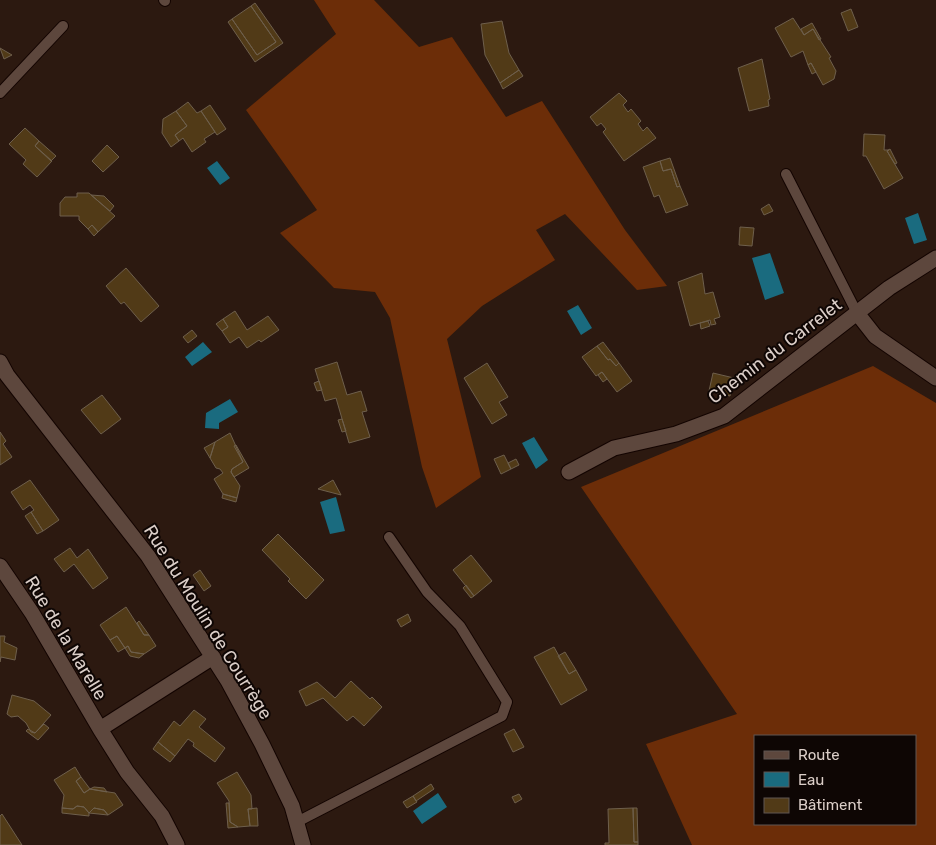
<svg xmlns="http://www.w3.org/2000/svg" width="936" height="845" font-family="Rubik,sans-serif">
<rect width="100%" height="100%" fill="#2c1910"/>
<path fill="#6c2d08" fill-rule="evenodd" d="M314 0H374L419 47 452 37 506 117 542 101 625 230 667 286 637 290 565 214 536 230 555 260 482 306 447 339 481 477 436 508 422 467 390 318 375 292 334 288 280 233 317 210 246 110 336 34Z
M873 366 936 403V845H692L646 744 737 714 581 487ZM915 736V824H755V736Z"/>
<path fill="#1a6b7f" d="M217 161 230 178 220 185 207 168Z
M918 213 927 240 914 244 905 218Z
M770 253 784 293 765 300 752 258Z
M578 305 592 328 581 335 567 311Z
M203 342 212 352 192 366 185 357Z
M230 399 238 412 219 423V429L205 428 206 413Z
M534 437 548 460 536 469 522 443Z
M336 497 345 531 330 534 320 502Z
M438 793 447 807 422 824 413 811Z"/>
<path fill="#513a17" stroke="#6e5f4c" d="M255 3 283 43 255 62 228 22 232 19 257 55 276 42 251 6Z
M251 6 276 42 257 55 232 19Z
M851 9 858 27 848 31 841 13Z
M793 18 804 35 813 29 831 57 829 58 836 71 834 79 823 85 811 63 808 65 803 51 791 57 775 28Z
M502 21 509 53 519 70 500 83 485 55 481 24Z
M812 23 821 39 819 40 813 29 804 35 801 29Z
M0 48 12 55 4 59Z
M762 59 770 99 768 100 769 106 749 111 738 68Z
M811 63 816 72 812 74 808 65Z
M519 70 523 76 503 89 500 83Z
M619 93 627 101 623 105 628 112 631 109 641 121 638 124 643 131 647 127 656 138 624 161 603 132 606 129 601 123 597 126 590 117Z
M188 102 197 113 201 111 215 132 204 139 206 142 192 152 183 138 179 141 175 135 187 126 176 111Z
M210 105 226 129 217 135 201 111Z
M176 111 187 126 175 135 179 141 171 147 162 133 163 119Z
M25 128 39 141 35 146 52 161 37 177 23 164 26 160 9 144Z
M864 134 885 135 884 150H889L887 151 903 178 884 189 866 156H863Z
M39 141 56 156 51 161 35 146Z
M107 145 119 157 103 172 92 161Z
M890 149 897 163 895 164 887 151Z
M670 158 680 186 677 187 671 169 663 171 660 161Z
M660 161 663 171 671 169 677 187 680 186 688 205 666 213 659 195 654 197 643 167Z
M77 193H89L115 216 98 232 92 225 88 229 79 220V216H60V203L65 197H77Z
M91 195 104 196 114 206 110 211Z
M769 204 773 211 764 215 761 209Z
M92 225 98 232 94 236 88 229Z
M740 227 754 228 752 246 739 245Z
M126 268 159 306 141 322 124 302 121 304 106 286Z
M702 273 705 294 713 292 720 317 714 319 716 324 711 325 710 320 690 326 678 282Z
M235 311 247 330 268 316 279 330 261 342 259 340 247 348 239 337 230 343 222 331 228 327 223 319Z
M223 319 228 327 222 331 216 324Z
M708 321 710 326 701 329 700 323Z
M192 330 197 336 188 343 183 337Z
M603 342 619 363 616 366 610 359 608 360 597 346Z
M597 346 608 360 610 359 616 366 619 363 632 381 617 392 602 372 596 376 582 357Z
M337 362 347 395 361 391 367 411 362 412 370 437 349 443 336 398 325 401 315 369Z
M487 363 508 397 499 402 507 415 492 424 464 378Z
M602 372 607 379 603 382 598 375Z
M713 373 734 378 730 396 709 391Z
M319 381 322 390 317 391 314 383Z
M102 395 121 419 101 434 81 410Z
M342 419 346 431 342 432 338 420Z
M0 432 6 441 3 444 12 457 0 465Z
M230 433 243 462 232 469 231 472 240 486 237 498 223 494 214 479 223 473 220 469 216 468 210 458 215 442Z
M215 442 210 458 204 448Z
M236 445 249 468 234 477 231 472 232 469 243 462 234 446Z
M504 455 511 469 501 474 494 459Z
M516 459 519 465 511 469 508 463Z
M30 480 59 520 43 531 31 512 34 510 30 505 23 510 11 492Z
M333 480 341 495 318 489Z
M223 494 237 498 236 502 222 498Z
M31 512 43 531 37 534 25 516Z
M278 534 324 580 306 599 288 581 290 579 262 550Z
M70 548 77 558 88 549 108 578 93 589 74 564 64 572 54 559Z
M471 555 492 581 474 596 453 570Z
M200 570 211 586 204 591 193 575Z
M466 585 474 596 471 598 463 588Z
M126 607 144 635H149L156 646 144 654 131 652 128 646 125 648 117 636 110 640 100 625Z
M408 614 411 621 401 627 397 620Z
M139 621 149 635H144L137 623Z
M0 636H5L4 642 17 648 15 660 1 657 0 662Z
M117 636 125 648 118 652 110 640Z
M128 646 131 652 144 654 139 658 130 656 125 648Z
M554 647 569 674 576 670 587 690 561 705 534 657Z
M565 652 576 670 569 674 558 656Z
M351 681 370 699 372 697 382 707 364 726 353 716 347 721 323 698 306 706 299 691 317 682 335 698Z
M12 695 34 701 51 715 35 733 31 732 26 723 18 716 11 717 7 714Z
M194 710 206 719 199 727 225 748 215 762 193 746 194 743 188 739 175 756 158 742 174 721 180 726Z
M44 724 49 728 38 740 26 731 28 729 35 733Z
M514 729 524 747 513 752 504 734Z
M158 742 175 756 170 762 153 749Z
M75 767 81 777 76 781 84 793 90 789 115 793 123 805 108 815 104 810 94 808 89 813 84 807 77 806 73 809 62 808 64 795 54 780Z
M237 772 251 795 252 809H248L250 826 238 827 230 822 229 801 217 783Z
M81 777 90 789 84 793 76 781Z
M431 784 434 789 416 801 413 796Z
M94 787 104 788 107 792 90 789Z
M519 794 522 799 515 803 512 797Z
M413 796 417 802 407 808 403 802Z
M226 803H229L230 822 238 827 228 828Z
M77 806 84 807 89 813V816L62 813V808L73 809Z
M94 808 104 810 108 815 89 813Z
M257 808 258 826H250L248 809Z
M633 808 634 842H638V845H605V843H609L608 809Z
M633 808H637L638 842H634Z
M2 814 22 845H0V816Z"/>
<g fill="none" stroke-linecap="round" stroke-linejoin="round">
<defs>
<path id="lane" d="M164 0 165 1
M0 93 63 26
M786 174 857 313
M297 822 502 716 507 702 460 626 427 592 389 537"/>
<path id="street" d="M857 313 875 336 936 378
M0 362 7 375 148 556 228 681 262 744 292 806 303 845
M569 472 614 448 676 434 724 416 889 288 936 258
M0 566 32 613 100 729 213 657
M100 729 127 772 162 816 177 845"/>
</defs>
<use href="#lane" stroke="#130401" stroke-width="12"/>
<use href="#street" stroke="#130401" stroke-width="17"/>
<use href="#lane" stroke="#5d473d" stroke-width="10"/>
<use href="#street" stroke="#5d473d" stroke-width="15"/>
</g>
<g text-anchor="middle" stroke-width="4" stroke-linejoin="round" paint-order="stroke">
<g font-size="18" fill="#dbcec8" stroke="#0e0604">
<text transform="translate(775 351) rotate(-37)" y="6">Chemin du Carrelet</text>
<text transform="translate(208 622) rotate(58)" y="6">Rue du Moulin de Courrège</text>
<text transform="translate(66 638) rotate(59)" y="6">Rue de la Marelle</text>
</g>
</g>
<rect x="754" y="735" width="162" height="90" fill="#0e0604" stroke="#605652"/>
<rect x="764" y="751" width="25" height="8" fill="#5d473d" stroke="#605652"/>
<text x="798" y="760" font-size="15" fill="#dbcec8">Route</text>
<rect x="764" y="772" width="25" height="15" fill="#1a6b7f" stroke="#605652"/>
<text x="798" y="785" font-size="15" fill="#dbcec8">Eau</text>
<rect x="764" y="798" width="25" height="15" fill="#513a17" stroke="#605652"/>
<text x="798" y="810" font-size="15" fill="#dbcec8">Bâtiment</text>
</svg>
